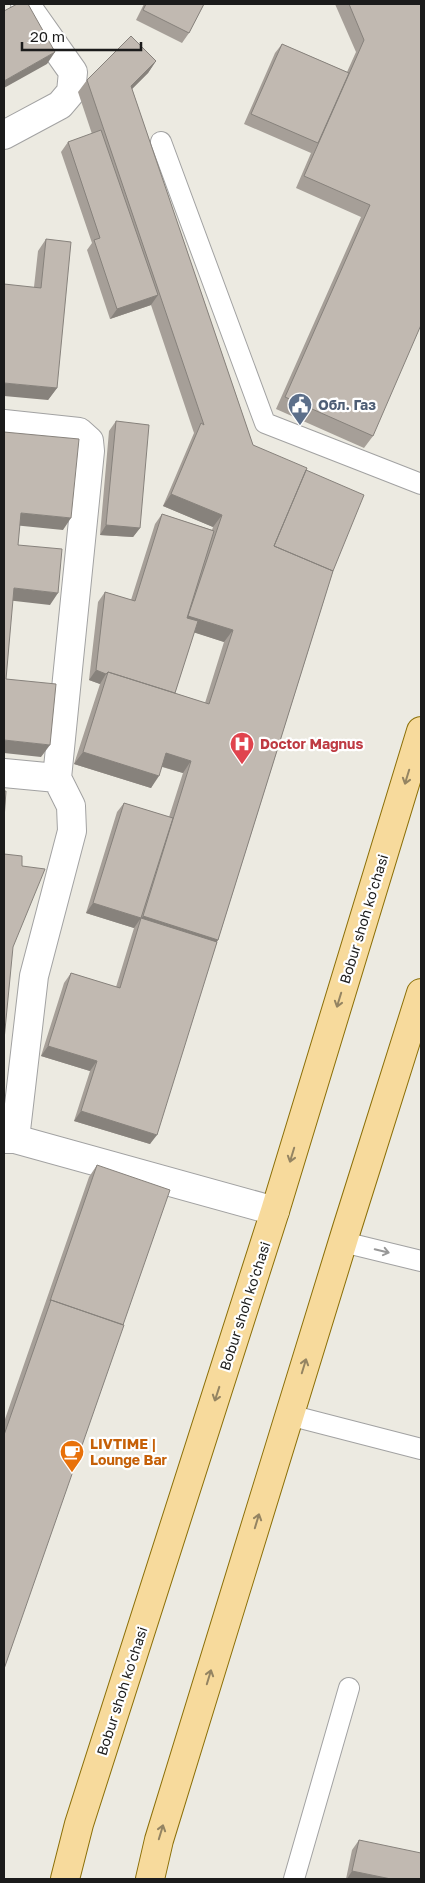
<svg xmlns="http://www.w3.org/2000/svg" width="425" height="1883" font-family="'Golos Text',sans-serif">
<rect width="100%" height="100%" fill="#eceae1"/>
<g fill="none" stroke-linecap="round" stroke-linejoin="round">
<defs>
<path id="lane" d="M161 142 265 423 421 484
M343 1242 421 1261
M289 1415 421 1449
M294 1879 349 1688"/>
<path id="street" d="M4 135 60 105 71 92 73 72 25 4
M4 424 79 432 89 441 90 451 57 778
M4 773 57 778 71 806 72 831 34 976 15 1139
M4 1139H15L275 1211"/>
<path id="primary" d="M65 1879 79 1824 275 1211 421 731
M150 1879 159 1840 347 1228 421 993"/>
</defs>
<use href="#lane" stroke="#a2a2a2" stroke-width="22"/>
<use href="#street" stroke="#a2a2a2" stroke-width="30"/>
<use href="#primary" stroke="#8b6f07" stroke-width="30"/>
<use href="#lane" stroke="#fff" stroke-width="20"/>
<use href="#street" stroke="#fff" stroke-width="28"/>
<use href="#primary" stroke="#f7da9c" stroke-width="28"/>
</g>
<path fill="#a69f98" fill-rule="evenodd" d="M144 4H204L189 33 182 43 136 20Z
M335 4H421L373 436 364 448 276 409 361 217 296 188 311 153 244 124 275 53 282 44 347 72 356 52Z
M156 61 148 73 132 89 253 445 306 470 333 571 218 940 217 942 150 1144 74 1121 90 1071 41 1056 64 983 71 973 116 987 134 928 86 913 117 812 124 803 169 817 183 773 162 767 151 788 74 764 100 684 89 680 98 602 105 592 131 600 155 524 162 514 212 530 213 527 163 506 194 433 151 305 110 319 87 250 92 243 61 152 68 142 92 134 78 92 87 80ZM194 632 224 642 205 703 175 693Z
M46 239 57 388 48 400 34 287 38 251Z
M116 421 140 528 133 537 100 535 109 431Z
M97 1165 4 1669V1422L89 1177Z
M359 1840 421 1879H346L352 1850Z"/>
<path fill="#87827c" d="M55 52 47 64 4 88V81Z
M156 61 148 73 123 98 131 86Z
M158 295 151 305 110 319 117 309Z
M4 383 57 388 48 400 4 396Z
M171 494 222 515 213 527 163 506Z
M21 513 71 518 63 530 13 525Z
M106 525 140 528 133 537 100 535Z
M14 588 58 593 50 605 6 600Z
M188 616 233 630 224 642 180 628Z
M96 670 106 674 100 684 89 680Z
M4 740 50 745 41 757 4 753Z
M83 752 159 776 151 788 74 764Z
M166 753 191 761 183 773 157 765Z
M93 903 141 918 143 916 218 940 210 952 141 918 134 928 86 913Z
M48 1046 97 1061 90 1071 41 1056Z
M81 1111 157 1135 150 1144 74 1121Z
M352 1871 391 1879H347Z"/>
<path fill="#c1b9b1" stroke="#87827c" d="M17 4H28L55 52 4 81V11Z
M146 4H204L189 33 143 10Z
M349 4H421V325L373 436 285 397 370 205 304 176 364 40Z
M131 36 156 61 131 86 253 445 307 468 274 546 333 571 218 940 143 916 191 761 166 753 159 776 83 752 108 672 209 704 233 630 188 616 222 515 171 494 201 423 204 425 87 80Z
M282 44 349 73 318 143 251 114Z
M101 130 158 295 117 309 94 240 100 238 68 142Z
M46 239 71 242 57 388 4 383V284L41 288Z
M116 421 149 425 140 528 106 525Z
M4 432 79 439 71 518 21 513 18 545 62 549 58 593 14 588 6 679 56 684 50 745 4 740Z
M306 470 364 495 333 571 274 546Z
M162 514 214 531 187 618 198 621 175 693 108 672 106 674 96 670 105 592 135 601Z
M4 791H6L4 819Z
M124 803 173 818 141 918 93 903Z
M4 854 22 856V866L45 869 13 947 4 1040Z
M141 918 217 942 157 1135 81 1111 97 1061 48 1046 71 973 120 988Z
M97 1165 170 1190 123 1325 51 1300 50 1301Z
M51 1300 124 1325 4 1669V1435Z
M359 1840 421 1853V1879H391L352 1871Z"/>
<defs><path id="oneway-shaft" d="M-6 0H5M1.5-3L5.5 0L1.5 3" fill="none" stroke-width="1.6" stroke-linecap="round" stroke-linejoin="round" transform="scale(1.25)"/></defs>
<g stroke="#948462">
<use href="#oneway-shaft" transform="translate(407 777) rotate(107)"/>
<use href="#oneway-shaft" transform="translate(339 1000) rotate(107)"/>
<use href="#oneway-shaft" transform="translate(292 1155) rotate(107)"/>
<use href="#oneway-shaft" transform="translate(304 1366) rotate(-73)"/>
<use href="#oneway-shaft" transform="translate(217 1394) rotate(108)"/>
<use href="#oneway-shaft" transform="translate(257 1521) rotate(-73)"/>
<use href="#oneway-shaft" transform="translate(209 1677) rotate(-73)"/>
<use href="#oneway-shaft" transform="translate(161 1832) rotate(-73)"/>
</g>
<use stroke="#989898" href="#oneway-shaft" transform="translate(382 1251) rotate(14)"/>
<defs>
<symbol id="civic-pin" viewBox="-11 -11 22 30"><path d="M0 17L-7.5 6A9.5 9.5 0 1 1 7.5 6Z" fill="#5c6f8a" stroke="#fff"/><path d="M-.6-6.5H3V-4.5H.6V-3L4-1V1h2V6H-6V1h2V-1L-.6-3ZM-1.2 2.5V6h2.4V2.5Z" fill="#fff"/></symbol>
<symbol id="hospital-pin" viewBox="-11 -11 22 30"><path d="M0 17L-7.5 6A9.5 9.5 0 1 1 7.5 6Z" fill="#e0444e" stroke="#fff"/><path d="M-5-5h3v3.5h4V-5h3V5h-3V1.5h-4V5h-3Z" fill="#fff"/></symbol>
<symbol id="cafe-pin" viewBox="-11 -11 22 30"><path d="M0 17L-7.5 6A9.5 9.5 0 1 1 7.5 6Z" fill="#e8710a" stroke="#fff"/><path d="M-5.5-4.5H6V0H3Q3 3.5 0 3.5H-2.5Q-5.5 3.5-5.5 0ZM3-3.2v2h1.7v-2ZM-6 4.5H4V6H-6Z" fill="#fff"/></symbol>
</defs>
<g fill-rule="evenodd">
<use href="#civic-pin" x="286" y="391" width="28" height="38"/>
<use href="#hospital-pin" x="228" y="730" width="28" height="38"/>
<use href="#cafe-pin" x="58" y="1438" width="28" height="38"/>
</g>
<g text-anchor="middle" stroke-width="4.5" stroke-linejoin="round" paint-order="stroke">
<g font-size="14" font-weight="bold" fill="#4e5e75" stroke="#fff" text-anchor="start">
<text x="318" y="410">Обл. Газ</text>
</g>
<g font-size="14" font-weight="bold" fill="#be3a42" stroke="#fff" text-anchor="start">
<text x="260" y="749">Doctor Magnus</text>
</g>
<g font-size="14" fill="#1b1b1b" stroke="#fff">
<text transform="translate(364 919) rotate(-73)" y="5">Bobur shoh ko'chasi</text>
<text transform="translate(245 1306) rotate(-72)" y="5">Bobur shoh ko'chasi</text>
<text transform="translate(122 1691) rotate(-72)" y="5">Bobur shoh ko'chasi</text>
</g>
<g font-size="14" font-weight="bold" fill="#c56008" stroke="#fff" text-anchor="start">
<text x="90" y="1449">LIVTIME |<tspan x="90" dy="16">Lounge Bar</tspan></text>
</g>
</g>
<rect width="425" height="1883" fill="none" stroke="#1b1b1b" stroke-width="10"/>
<path d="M22 42v8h119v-8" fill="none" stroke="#1b1b1b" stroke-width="2.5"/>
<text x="30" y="42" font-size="15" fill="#1b1b1b" stroke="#ffffff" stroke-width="4" paint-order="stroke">20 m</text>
</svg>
